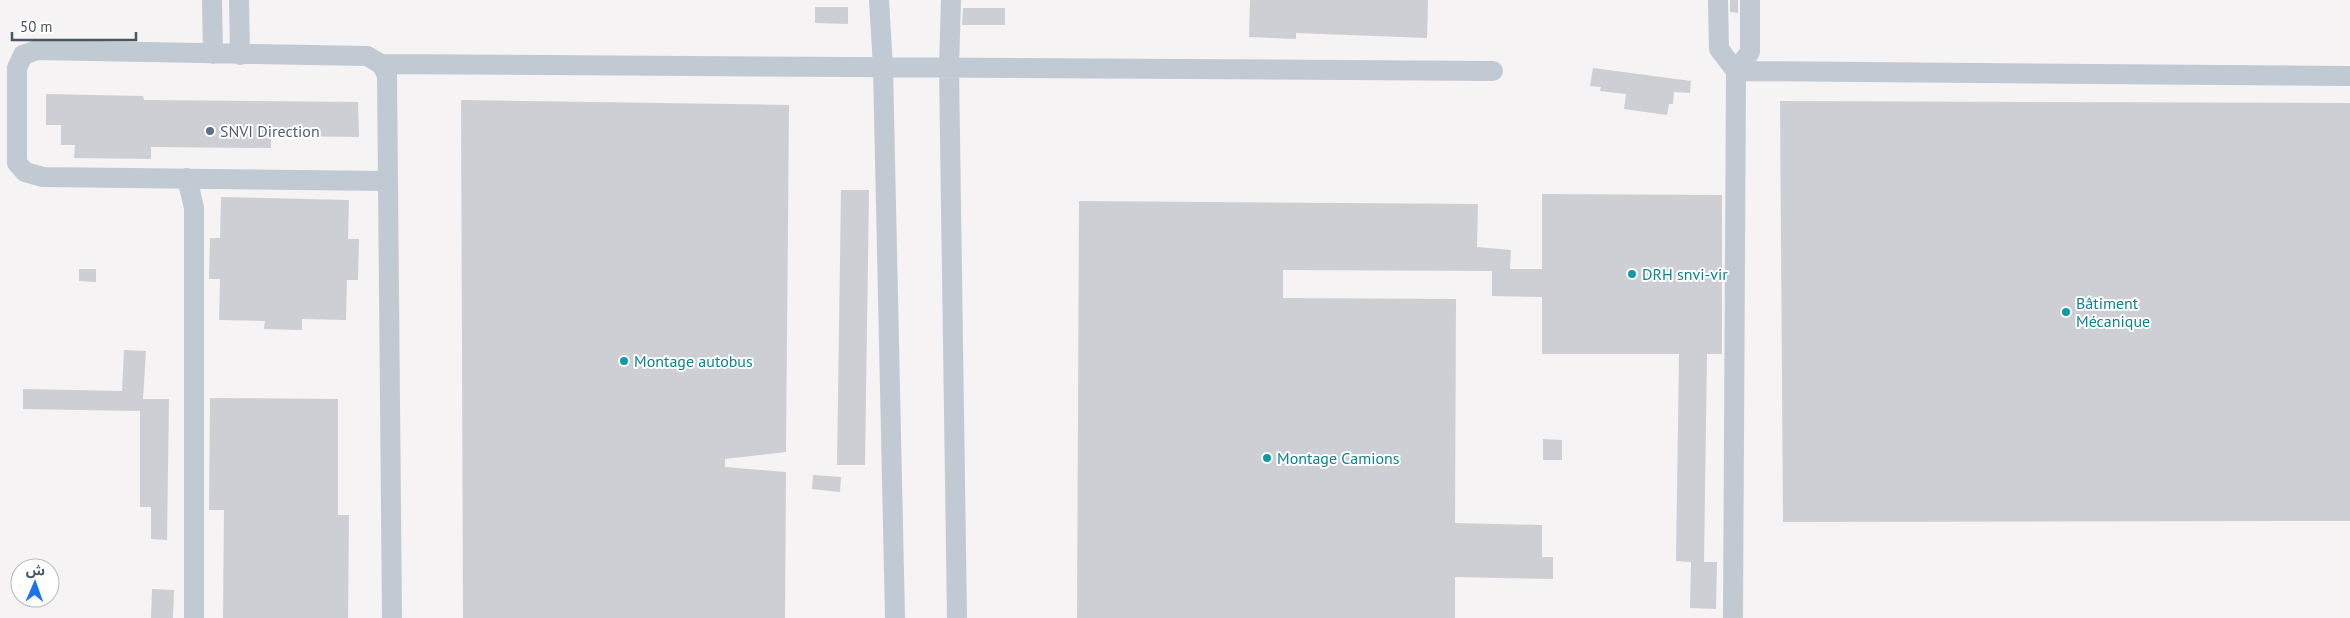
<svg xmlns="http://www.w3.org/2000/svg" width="2350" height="618" font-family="'PT Sans','Noto Sans Arabic',sans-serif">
<rect width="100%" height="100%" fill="#f5f3f3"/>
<path fill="#cdcfd5" d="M1250 0H1428L1427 38 1296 33V39L1249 37Z
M1730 0H1738V13L1730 12Z
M815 7H848V24L815 23Z
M963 8H1005V25H962Z
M1593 68 1691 81 1690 93 1674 92 1673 104H1669L1667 115 1624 109 1626 94 1600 91 1601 87 1590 86Z
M46 94 143 96 144 100 358 102 359 137 271 136V148L151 147V159L74 158 75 145H61V125H46Z
M461 100 789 105 786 452 725 459V467L786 472 785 618H463Z
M1780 101 2350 103V521L1783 522Z
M841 190H869L865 465H837Z
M1542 194 1722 195V354H1707L1704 562H1717L1716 609 1690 608 1691 562 1676 561 1679 354H1542V297L1492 296V271L1283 270V298L1456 299 1455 523 1542 525V557H1553V579L1455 577V618H1077L1079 201 1478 204 1477 247 1511 250 1510 269H1542Z
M221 197 349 200 348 239H359L358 280H347L346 320 302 319V330L264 329 265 321 219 320 220 279H209L210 238H220Z
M79 269H96V282L79 281Z
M124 350 146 351 143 399H169L167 540 151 539V507H140V411L23 409V389L122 391Z
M210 398 338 399V515H349L348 618H223L224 510H209Z
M1543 439 1562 440V460H1543Z
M813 475 841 477 840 492 812 489Z
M152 589 174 590 173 618H151Z"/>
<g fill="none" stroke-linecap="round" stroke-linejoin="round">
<path stroke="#c1cad2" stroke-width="20" d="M212 0 213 54
M239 0 240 55
M879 0 883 67 895 618
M951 0 949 68 957 618
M1718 0 1719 49 1736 71
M381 64 1493 71
M1736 71 2350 76
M187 178 194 208V618
M388 181 43 177 25 172 17 163V68L23 55 37 50 367 56 381 64 387 75 392 618
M1733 618 1736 71 1750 52V0"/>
</g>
<circle fill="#5c6f8a" stroke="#fff" stroke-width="2" cx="210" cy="131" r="5"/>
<g fill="#0f9aa8" stroke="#fff" stroke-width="2">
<circle cx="1632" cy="274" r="5"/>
<circle cx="2066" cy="312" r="5"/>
<circle cx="624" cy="361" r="5"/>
<circle cx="1267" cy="458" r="5"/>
</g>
<g text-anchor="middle" stroke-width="4" stroke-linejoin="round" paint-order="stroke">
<g font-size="16" fill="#4e5e75" stroke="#fff" text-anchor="start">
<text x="220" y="137">SNVI Direction</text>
</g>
<g font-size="16" fill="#0d838f" stroke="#fff" text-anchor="start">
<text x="1642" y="280">DRH snvi-vir</text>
<text x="2076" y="309">Bâtiment<tspan x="2076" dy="18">Mécanique</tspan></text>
<text x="634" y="367">Montage autobus</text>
<text x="1277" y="464">Montage Camions</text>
</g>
</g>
<g transform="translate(35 583) rotate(2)"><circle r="24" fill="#ffffff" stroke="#b7bbc0"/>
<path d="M0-4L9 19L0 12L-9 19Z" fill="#1a73e8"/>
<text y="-8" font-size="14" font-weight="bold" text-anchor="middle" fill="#4a5661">ش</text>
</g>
<path d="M12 32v8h124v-8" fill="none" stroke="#4a5661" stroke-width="2.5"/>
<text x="20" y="32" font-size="15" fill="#4a5661" stroke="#ffffff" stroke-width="4" paint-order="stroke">50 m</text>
</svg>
